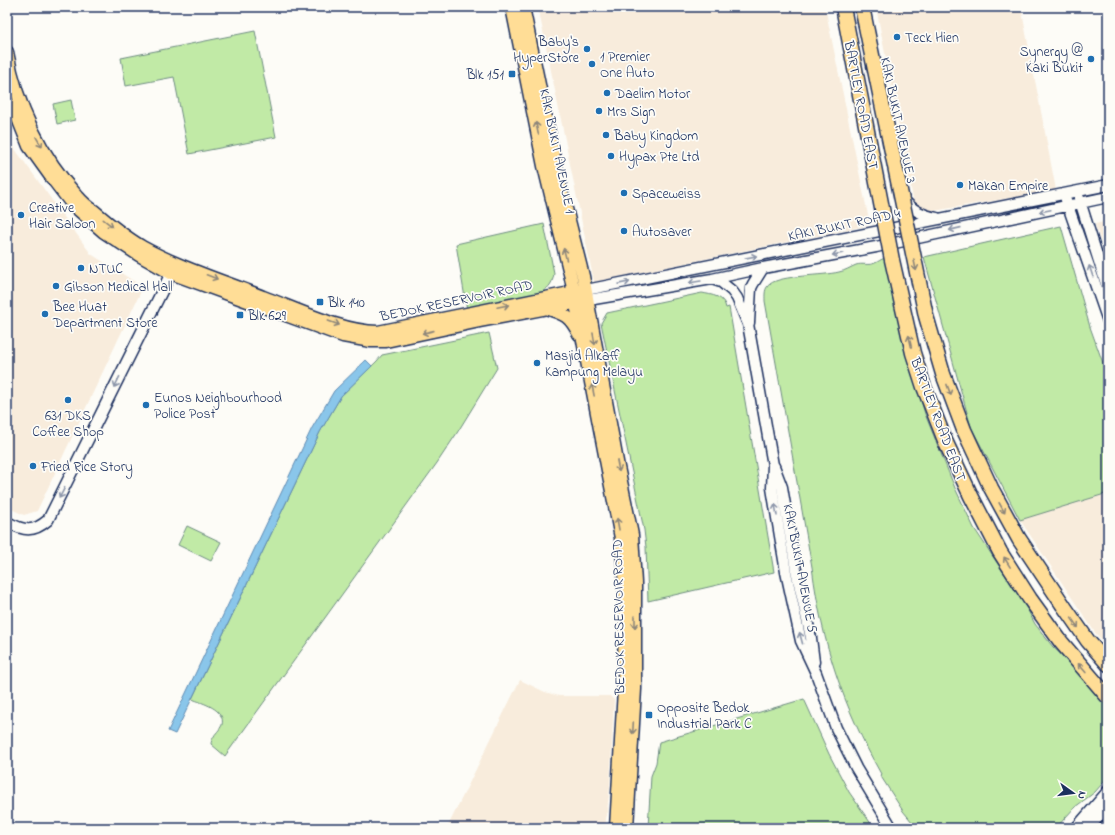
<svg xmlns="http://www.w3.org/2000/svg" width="1115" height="835" font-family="'Indie Flower',sans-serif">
<rect width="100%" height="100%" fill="#fdfcf7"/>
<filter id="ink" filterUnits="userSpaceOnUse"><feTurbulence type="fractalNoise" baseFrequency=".025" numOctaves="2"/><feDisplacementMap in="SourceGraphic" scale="8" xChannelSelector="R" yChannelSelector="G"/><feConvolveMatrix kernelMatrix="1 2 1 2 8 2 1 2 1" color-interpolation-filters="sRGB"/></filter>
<g filter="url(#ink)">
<path fill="#f8ecdc" d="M538 7H825L870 225 594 282Z
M876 7H1021L1056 190 916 214Z
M7 138 91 254 143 287 37 511 24 515 7 507Z
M1108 221V264L1095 224Z
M1108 493V646L1096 634 1020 520Z
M520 680 545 692 559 696H610L614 700 610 787 605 828H447Z"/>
<path fill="#c1eaa6" stroke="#6e8c82" d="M255 31 276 137 189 154 174 77 126 86 121 58Z
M71 100 75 120 57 124 53 104Z
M544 224 554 273C553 282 550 287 542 292L467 310 456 244Z
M1061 226 1090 327 1108 377V493L1020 520 971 427 924 257Z
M885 258 911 366 925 414 955 488 974 528 1025 605 1035 624 1053 647 1068 661 1108 707V777L1095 792 1075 807 1056 828H917L903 811 880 775 881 774C843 706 822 644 812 567L765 301C765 295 764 288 770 284 781 275 823 276 839 272 845 271 851 267 856 265 862 263 869 266 875 263 878 262 881 259 885 258Z
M702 293C712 295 724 296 726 308L729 307 774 572 648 601 646 547 644 530 601 323 607 313Z
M489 333 497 368 457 433 437 463 225 756 211 744C211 742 212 740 213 738 215 733 220 730 222 725 226 709 202 703 192 699L320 432 341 396 377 361 382 355Z
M187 526 221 542 211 561 178 545Z
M804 699 829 754 849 792 874 828H648L651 776 656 763 659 742Z"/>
<path fill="#8ac6ea" stroke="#5e8ab2" d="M366 360 372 366 341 396 320 432 175 734 168 731 312 428 334 391Z"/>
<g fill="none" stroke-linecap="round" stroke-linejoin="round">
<defs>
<path id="minor" d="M902 197C911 210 922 215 937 218
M1079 198 1108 290
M1066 200 1108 321
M712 279 721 282 732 291 737 298 748 324 773 465 772 488 786 572 801 641 816 673 836 728 856 768 892 828
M586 290 1108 185
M588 300 712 279 763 268 876 247 1108 197
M749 323 751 288 753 284 763 268
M774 466 782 487 796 570 811 638 814 662
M7 522C24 531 33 533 48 520L174 267
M1076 828 1108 791
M1089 828 1108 806"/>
<path id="major" d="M512 7 544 166 571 278 621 538 625 585 624 689 616 828
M523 7 558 177 583 276 618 467 632 535 635 583V689L627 828
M7 52C16 105 41 157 78 197 82 202 88 207 94 211 109 224 125 237 142 247 180 268 223 281 263 297 296 309 343 332 378 332L580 291
M13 106 29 146 52 178 72 204 104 232 139 255 171 273 343 336 371 341H386L480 321 584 301
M546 308C565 314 570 316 579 334"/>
<path id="highway" d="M1063 605 1088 641 1108 664"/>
</defs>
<use href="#minor" stroke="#1b2f5e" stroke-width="13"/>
<use href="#major" stroke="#1b2f5e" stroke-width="15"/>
<use href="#highway" stroke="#1b2f5e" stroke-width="17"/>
<use href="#minor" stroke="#fdfcf7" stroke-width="10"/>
<use href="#major" stroke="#ffdd96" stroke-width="12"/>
<use href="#highway" stroke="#ffdd96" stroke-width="14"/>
<defs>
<path id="highway-bridge" d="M843 7 892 260 913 353 924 387 946 443 971 496 1000 552 1030 599 1061 642 1108 697
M862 7 926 316 943 374 964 430 991 488 1019 539 1063 605"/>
</defs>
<use href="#highway-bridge" stroke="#1b2f5e" stroke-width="17" stroke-linecap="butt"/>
<use href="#highway-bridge" stroke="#ffdd96" stroke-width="14"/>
</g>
<defs><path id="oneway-shaft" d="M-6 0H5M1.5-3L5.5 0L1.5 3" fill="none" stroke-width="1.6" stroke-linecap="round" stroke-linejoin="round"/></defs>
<g stroke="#8d867a">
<use href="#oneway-shaft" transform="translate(537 128) rotate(-102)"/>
<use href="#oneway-shaft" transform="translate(39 142) rotate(59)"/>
<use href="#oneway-shaft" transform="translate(108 223) rotate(38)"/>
<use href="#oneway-shaft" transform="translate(565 254) rotate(-104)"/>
<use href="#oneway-shaft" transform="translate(915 265) rotate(78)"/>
<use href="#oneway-shaft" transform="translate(212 277) rotate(21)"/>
<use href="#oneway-shaft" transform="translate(503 306) rotate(-12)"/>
<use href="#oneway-shaft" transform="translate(334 323) rotate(20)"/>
<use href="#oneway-shaft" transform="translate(428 332) rotate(167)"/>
<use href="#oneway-shaft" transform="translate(594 339) rotate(80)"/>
<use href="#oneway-shaft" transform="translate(910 341) rotate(-103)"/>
<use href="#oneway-shaft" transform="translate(593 390) rotate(-101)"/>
<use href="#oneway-shaft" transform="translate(949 390) rotate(69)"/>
<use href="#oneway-shaft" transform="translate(618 466) rotate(79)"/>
<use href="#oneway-shaft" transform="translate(1002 508) rotate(61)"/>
<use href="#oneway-shaft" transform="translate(618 524) rotate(-100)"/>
<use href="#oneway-shaft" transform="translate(1007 562) rotate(-122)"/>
<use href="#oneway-shaft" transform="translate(635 622) rotate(90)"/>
<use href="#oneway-shaft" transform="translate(1075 623) rotate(55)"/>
<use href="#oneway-shaft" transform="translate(1082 668) rotate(-130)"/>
<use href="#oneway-shaft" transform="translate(633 728) rotate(93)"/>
</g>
<g stroke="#8c96aa">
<use href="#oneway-shaft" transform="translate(1045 211) rotate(168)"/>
<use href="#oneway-shaft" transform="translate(955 229) rotate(167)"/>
<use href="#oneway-shaft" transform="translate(838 254) rotate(170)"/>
<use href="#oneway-shaft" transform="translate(751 257) rotate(-11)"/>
<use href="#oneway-shaft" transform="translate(1091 271) rotate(-109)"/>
<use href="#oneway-shaft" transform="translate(695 282) rotate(171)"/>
<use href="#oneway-shaft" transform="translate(624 283) rotate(-11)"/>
<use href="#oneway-shaft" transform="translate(117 382) rotate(116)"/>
<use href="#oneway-shaft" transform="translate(62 493) rotate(117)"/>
<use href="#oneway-shaft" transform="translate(776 510) rotate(-100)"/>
<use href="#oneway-shaft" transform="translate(801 638) rotate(-105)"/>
</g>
</g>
<g fill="#1f6fb2" stroke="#fdfcf7" stroke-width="1.5">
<circle cx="897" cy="37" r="4"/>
<circle cx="587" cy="49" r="4"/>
<circle cx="1091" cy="59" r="4"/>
<circle cx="592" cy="64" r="4"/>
<rect x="508" y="70" width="8" height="8" rx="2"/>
<circle cx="607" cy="93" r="4"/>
<circle cx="599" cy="111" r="4"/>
<circle cx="606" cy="135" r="4"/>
<circle cx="611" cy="156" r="4"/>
<circle cx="960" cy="185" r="4"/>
<circle cx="624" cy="193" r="4"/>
<circle cx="21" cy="215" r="4"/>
<circle cx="624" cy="231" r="4"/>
<circle cx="81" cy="268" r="4"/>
<circle cx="56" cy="286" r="4"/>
<rect x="316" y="298" width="8" height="8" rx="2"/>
<circle cx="45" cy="314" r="4"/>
<rect x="236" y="311" width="8" height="8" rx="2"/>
<circle cx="537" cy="363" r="4"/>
<circle cx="68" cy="400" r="4"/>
<circle cx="146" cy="405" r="4"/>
<circle cx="33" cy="466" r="4"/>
<rect x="645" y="711" width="8" height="8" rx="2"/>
</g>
<g text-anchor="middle" stroke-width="3.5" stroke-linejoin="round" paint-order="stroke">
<g font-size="14" fill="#1b2f5e" stroke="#fdfcf7" text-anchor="start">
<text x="905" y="42">Teck Hien</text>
<text x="579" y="46" text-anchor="end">Baby's<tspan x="579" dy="16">HyperStore</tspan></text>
<text x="1083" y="56" text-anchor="end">Synergy @<tspan x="1083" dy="16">Kaki Bukit</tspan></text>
<text x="600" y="61">1 Premier<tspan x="600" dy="16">One Auto</tspan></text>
<text x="504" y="79" text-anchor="end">Blk 151</text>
<text x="615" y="98">Daelim Motor</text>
<text x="607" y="116">Mrs Sign</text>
<text x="614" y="140">Baby Kingdom</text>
<text x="619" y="161">Hypax Pte Ltd</text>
<text x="968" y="190">Makan Empire</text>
<text x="632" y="198">Spaceweiss</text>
<text x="29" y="212">Creative<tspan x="29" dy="16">Hair Saloon</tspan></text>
<text x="632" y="236">Autosaver</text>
<text x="89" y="273">NTUC</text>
<text x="64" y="291">Gibson Medical Hall</text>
<text x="328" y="307">Blk 140</text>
<text x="53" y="311">Bee Huat<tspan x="53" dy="16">Department Store</tspan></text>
<text x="248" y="320">Blk 629</text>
<text x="545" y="360">Masjid Alkaff<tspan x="545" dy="16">Kampung Melayu</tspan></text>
<text x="154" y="402">Eunos Neighbourhood<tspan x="154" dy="16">Police Post</tspan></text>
<text x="68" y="420" text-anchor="middle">631 DKS<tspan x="68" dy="16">Coffee Shop</tspan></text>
<text x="41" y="471">Fried Rice Story</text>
<text x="657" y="712">Opposite Bedok<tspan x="657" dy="16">Industrial Park C</tspan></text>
</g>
<g font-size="14" fill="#1b2f5e" stroke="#fdfcf7">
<text transform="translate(862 105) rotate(79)" y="5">BARTLEY ROAD EAST</text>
<text transform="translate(899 120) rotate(78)" y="5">KAKI BUKIT AVENUE 3</text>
<text transform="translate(558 151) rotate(78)" y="5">KAKI BUKIT AVENUE 1</text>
<text transform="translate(844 224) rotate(-12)" y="5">KAKI BUKIT ROAD 4</text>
<text transform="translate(456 300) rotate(-12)" y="5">BEDOK RESERVOIR ROAD</text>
<text transform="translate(939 419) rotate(69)" y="5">BARTLEY ROAD EAST</text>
<text transform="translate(801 568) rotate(79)" y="5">KAKI BUKIT AVENUE 5</text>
<text transform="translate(618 617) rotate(-91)" y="5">BEDOK RESERVOIR ROAD</text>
</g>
</g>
<rect width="1115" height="835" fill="none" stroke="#fdfcf7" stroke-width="24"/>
<rect x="12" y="12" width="1091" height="811" fill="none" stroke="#1b2f5e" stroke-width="1.5" filter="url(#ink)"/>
<g transform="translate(1073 793) rotate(104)" stroke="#fdfcf7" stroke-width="3" paint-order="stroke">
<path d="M0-3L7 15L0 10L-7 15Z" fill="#1b2f5e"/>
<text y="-6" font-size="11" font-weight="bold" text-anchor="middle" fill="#1b2f5e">N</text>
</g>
</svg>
